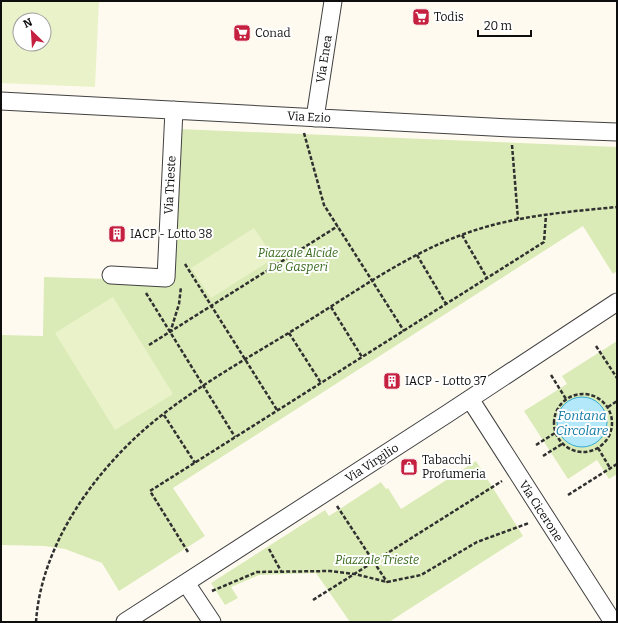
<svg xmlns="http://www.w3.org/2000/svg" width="618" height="623" font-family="Bitter,serif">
<rect width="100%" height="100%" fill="#fffaf0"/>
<path fill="#daebb7" d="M178 129 617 147V271L613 274 583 226 173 488 205 536 119 591 102 563 65 549 44 546 1 545V335L43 336 44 277 171 281Z
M617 341V474L609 479 597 460 568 479 524 411 567 384 562 376Z
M476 461 523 536 389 622H350L316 573 259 575 231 587 238 598 225 605 211 583 325 510 329 516 381 482 386 489 388 488 401 509Z"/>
<path fill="#eaf2c9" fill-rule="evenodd" d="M1 1H99L95 87 1 83ZM20 20H44V44H20Z
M254 228 274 258 211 298 191 268Z
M113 297 173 394 115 430 55 333Z"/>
<path fill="#b2e8f9" stroke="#36abd3" d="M557 422a25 25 0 1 1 50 0a25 25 0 1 1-50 0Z"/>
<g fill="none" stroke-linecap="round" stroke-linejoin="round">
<defs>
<path id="street" d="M1 101 511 128 617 132
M315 118 333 1
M111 275 166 278 174 110
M470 399 613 622
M186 583 212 622
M125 622 447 414 617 302"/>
</defs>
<use href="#street" stroke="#414141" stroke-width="19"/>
<path stroke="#303030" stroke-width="2.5" stroke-dasharray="4 2" stroke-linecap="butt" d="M304 133 324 205 404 331
M512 145 518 219
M462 235 487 278
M417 255 446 304
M185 264 277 410
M146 293 235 437
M331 307 362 357
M170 333 179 304 181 287
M289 333 321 383
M149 345 338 226
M596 346 617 378
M551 375 566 399
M554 423a29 29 0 1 1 58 0a29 29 0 1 1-58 0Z
M608 407 617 401
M164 415 195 463
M536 445 555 433
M598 448 610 468
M543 456 562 444
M568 495 617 464
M337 506 387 582
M269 549 281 571
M188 552 150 491 544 242 546 215
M212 591 257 572 330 571 355 574 387 582 421 575 477 542 529 523
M313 600 502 481
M36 622C41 547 91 476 146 428 195 386 254 355 308 321 358 290 408 254 464 234 513 216 565 212 617 207"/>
<use href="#street" stroke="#fff" stroke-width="17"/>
</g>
<defs>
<symbol id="supermarket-square" viewBox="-11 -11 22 22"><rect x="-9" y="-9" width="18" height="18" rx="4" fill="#c5203f" stroke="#fff"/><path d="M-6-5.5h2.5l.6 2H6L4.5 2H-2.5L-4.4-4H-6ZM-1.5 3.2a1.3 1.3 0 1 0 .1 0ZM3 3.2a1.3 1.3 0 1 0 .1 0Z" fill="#fff"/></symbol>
<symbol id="building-square" viewBox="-11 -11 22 22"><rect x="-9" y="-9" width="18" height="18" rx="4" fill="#c5203f" stroke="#fff"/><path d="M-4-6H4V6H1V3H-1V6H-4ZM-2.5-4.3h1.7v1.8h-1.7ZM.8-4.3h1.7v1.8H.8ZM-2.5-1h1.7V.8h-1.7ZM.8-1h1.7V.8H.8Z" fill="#fff"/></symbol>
<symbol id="shop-square" viewBox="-11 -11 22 22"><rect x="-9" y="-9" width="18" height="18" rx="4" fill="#c5203f" stroke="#fff"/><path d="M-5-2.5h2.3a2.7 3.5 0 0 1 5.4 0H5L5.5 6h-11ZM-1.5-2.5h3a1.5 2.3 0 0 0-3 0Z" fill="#fff"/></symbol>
</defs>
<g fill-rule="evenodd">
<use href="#supermarket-square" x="411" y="7" width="20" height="20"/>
<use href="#supermarket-square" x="232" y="23" width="20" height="20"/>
<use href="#building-square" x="107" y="224" width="20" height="20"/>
<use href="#building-square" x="382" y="371" width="20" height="20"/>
<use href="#shop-square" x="399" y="457" width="20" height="20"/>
</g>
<g text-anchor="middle" stroke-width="4" stroke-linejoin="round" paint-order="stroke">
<g font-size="12" fill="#0e0e0e" stroke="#fff" text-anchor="start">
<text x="434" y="21">Todis</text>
<text x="255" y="37">Conad</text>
<text x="130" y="238">IACP - Lotto 38</text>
<text x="405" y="385">IACP - Lotto 37</text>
<text x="422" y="464">Tabacchi<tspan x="422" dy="14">Profumeria</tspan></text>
</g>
<g font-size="12" fill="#0e0e0e" stroke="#fff">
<text transform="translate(324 59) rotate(-81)" y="4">Via Enea</text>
<text transform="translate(309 117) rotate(3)" y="4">Via Ezio</text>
<text transform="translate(170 185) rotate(-87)" y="4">Via Trieste</text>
<text transform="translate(372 463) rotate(-33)" y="4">Via Virgilio</text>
<text transform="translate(541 511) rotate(57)" y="4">Via Cicerone</text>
</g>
<g font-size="12" font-style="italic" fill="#37691b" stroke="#fff">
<text x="298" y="257">Piazzale Alcide<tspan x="298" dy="14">De Gasperi</tspan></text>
<text x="377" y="564">Piazzale Trieste</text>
</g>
<g font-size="13" font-style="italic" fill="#127aa6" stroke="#fff">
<text x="582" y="420">Fontana<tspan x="582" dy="15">Circolare</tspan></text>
</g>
</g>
<rect width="618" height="623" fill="none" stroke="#0e0e0e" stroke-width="4"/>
<g transform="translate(32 32) rotate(335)"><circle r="19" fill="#ffffff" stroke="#9f9f9f"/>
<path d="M0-3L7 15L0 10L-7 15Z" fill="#c5203f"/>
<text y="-6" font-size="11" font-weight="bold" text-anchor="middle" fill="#0e0e0e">N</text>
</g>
<path d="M478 30v6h53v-6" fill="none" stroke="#0e0e0e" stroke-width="2"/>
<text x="484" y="30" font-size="12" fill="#0e0e0e" stroke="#ffffff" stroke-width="3" paint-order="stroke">20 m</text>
</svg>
